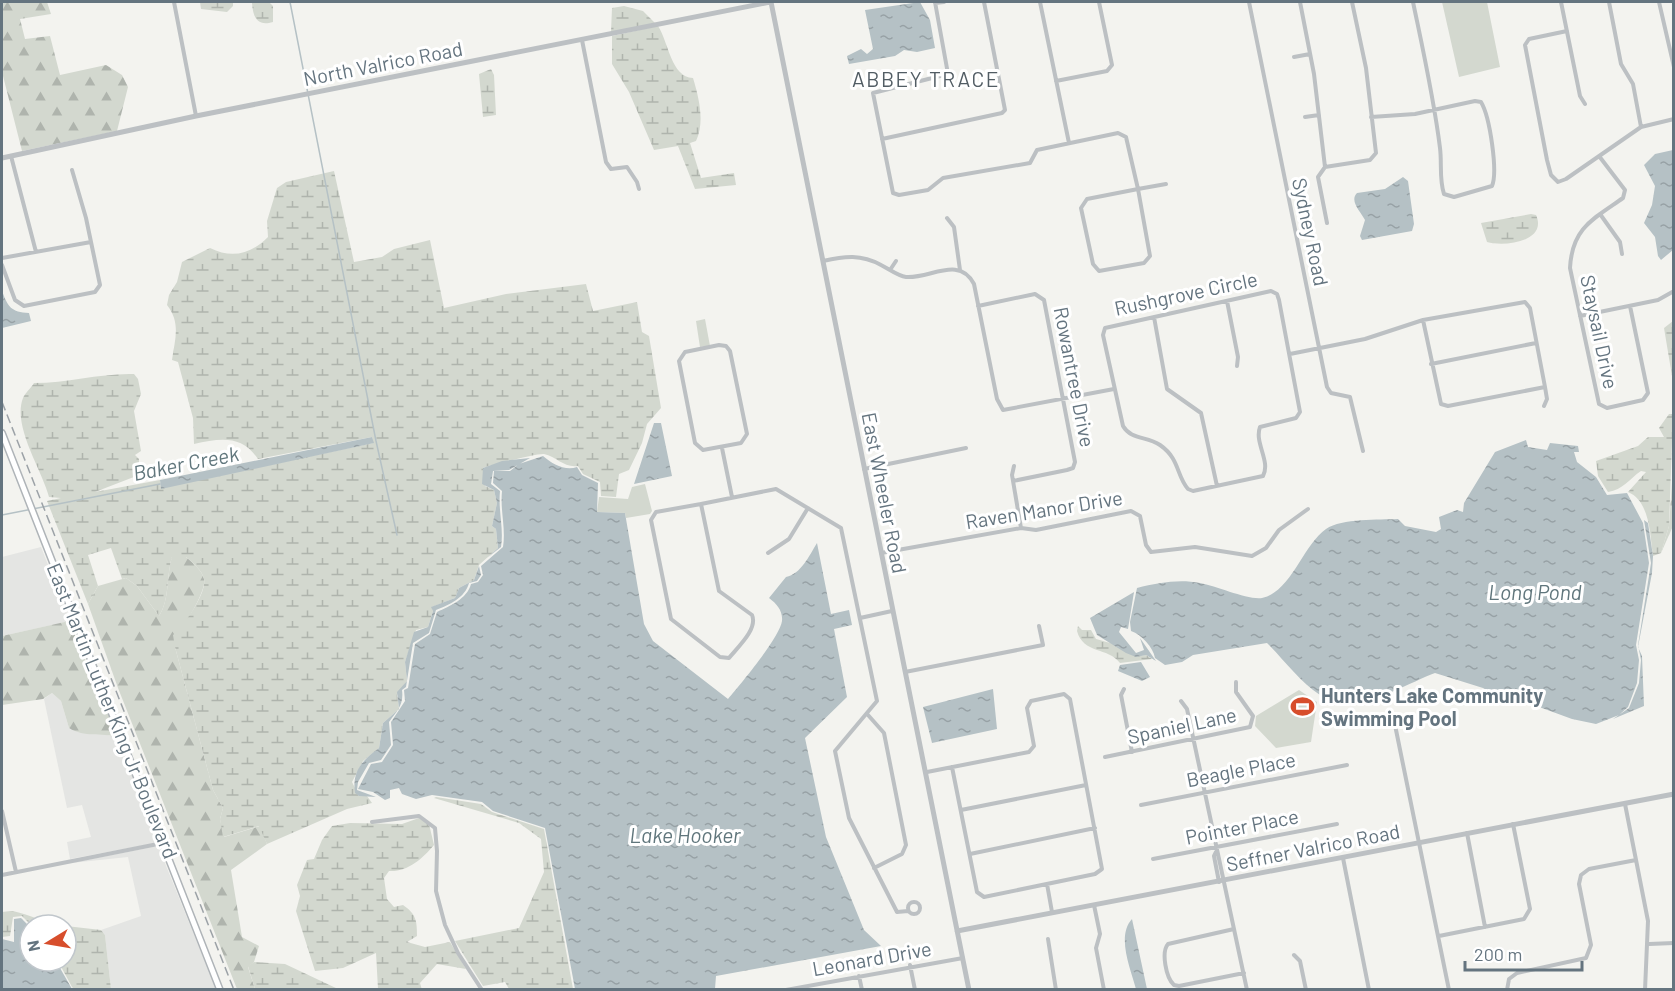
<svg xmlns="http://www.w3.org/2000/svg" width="1675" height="991" font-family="Barlow,sans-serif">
<defs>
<pattern id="forest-firs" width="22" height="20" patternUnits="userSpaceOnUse" patternTransform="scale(1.5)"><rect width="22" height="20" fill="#d3d8cf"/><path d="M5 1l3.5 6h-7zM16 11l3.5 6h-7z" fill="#afb4ad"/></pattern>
<pattern id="wetland-marsh" width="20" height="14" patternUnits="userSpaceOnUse" patternTransform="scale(1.5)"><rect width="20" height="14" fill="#d3d8cf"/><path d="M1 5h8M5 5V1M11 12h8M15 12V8" fill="none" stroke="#afb4ad"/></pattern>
<pattern id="water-ripples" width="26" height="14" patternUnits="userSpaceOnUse" patternTransform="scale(1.5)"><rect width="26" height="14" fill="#b5c1c5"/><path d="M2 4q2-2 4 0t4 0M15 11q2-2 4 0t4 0" fill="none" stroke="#97a1a5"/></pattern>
</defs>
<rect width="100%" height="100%" fill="#f3f3ef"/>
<path fill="#e4e5e3" d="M41 547 70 621 2 636V557Z
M52 693 61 701 69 728 118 737 156 843 70 859 67 842 91 837 82 805 67 808 44 699Z
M158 846 216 989H111L105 935 101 930 141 916 128 857 71 863Z"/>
<path fill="url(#forest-firs)" d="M2 2H47L51 14 20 19 25 39 50 36 60 75 106 65 122 75 128 87 117 131 22 151 2 72Z
M1673 468V526L1661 553 1669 526Z
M172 557H186C193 563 202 570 204 579 207 589 185 627 177 632L175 647 213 790 223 808 220 819 224 837 260 826 267 844 231 870 242 937 259 946 254 962 248 967 255 989H237L118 688 88 604 98 586 126 578 137 586 159 616C170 599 166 577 172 557Z
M69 621 118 737C100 732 85 738 69 728L61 701 52 693 43 699 2 705V636Z"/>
<path fill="url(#wetland-marsh)" d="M200 2H233V6L227 12 201 9Z
M269 2 273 6V22C257 27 253 17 252 3Z
M624 6 643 11 655 23 611 32 612 8Z
M658 26C669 43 671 77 693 78 699 98 705 122 696 141L690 143 701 178 734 173 736 185 695 189 678 146 654 150 629 92 612 64V36Z
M491 69 494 75 496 115 483 117 479 74Z
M334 171 354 262 382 257 394 249 430 240 444 308 506 294 586 284 593 311 637 302 642 332 649 336 661 408 647 424 642 443 629 470 619 474 616 497 601 496 600 482 583 474 578 466C564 468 557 457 544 454 538 453 490 465 483 468L485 486 494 490 497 503 492 526 496 529 498 548 479 565 474 580 459 588 455 598 432 607 433 611 428 627 416 630 405 662 407 681 397 695 399 709 383 723 379 748 363 761 352 782 359 796H367L372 803 347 809 267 844 259 826 223 837 220 819 223 808 213 790 175 647 173 635C183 627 207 593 204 579 202 570 193 563 186 557H172C166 577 170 599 159 616L137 586 126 578 122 579 111 548 88 555 98 586 88 604 47 501 61 498 49 497C42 470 12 426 23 398 25 393 31 388 34 383 68 383 101 373 134 374L138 379 141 394 134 411 141 451 135 455 139 459V475L95 492 160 480 161 488 373 443 372 437 258 459C242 435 221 438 194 444L193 418 178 362 172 360C175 339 181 323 167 305L169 295 177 282 182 262 210 248C232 259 251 254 268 237L267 221 277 188 286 182Z
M1531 214 1536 215C1548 242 1504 247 1487 242L1481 223Z
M1673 321V382L1664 328Z
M1669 414H1673L1669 526 1661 553 1653 556C1650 535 1650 501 1628 492L1646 472 1641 471C1629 479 1623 490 1608 492L1598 476 1596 461 1638 446 1648 437H1664L1659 428Z
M1078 626 1082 630H1091L1096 639C1102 641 1109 642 1115 645 1128 651 1130 658 1146 655L1152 659 1120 663C1108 647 1083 654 1077 631Z
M436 797 481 804 492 812 544 829 573 989H509L505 982 483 986 455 941 519 928 544 872 541 839 519 823 434 798Z
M419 818 429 824 434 845C422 859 408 872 389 871L384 878 387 899 394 907 403 905C416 914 417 920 417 936L407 942 425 947 450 942 466 969 437 964 420 983 422 990 378 989 376 953 343 968 315 971 296 911 300 896 297 885 307 860 314 859 322 840 332 826 350 823 402 824Z
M13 911C31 915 43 922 61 925H31L22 916 13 917 10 936 2 937V912Z
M66 926 101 930 105 935 111 989H74L72 987 58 961H66Z
M254 962 285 964 338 989H255L248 966Z"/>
<path fill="#d3d8cf" d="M1442 2H1487L1500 67 1459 77Z
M705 319 710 346 700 347 696 321Z
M645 484 652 511 650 514 626 518 625 513 597 512 599 497 628 499 632 487Z
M1299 690 1317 702 1311 742 1276 748 1255 726 1256 716Z"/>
<path fill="url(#water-ripples)" d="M920 2 930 20 935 48 917 52 904 50 895 56 849 64 847 56 861 49 867 54 873 49 865 10Z
M1673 150V250L1661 260 1658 256 1655 237 1644 223 1652 205 1655 186 1644 165 1655 154Z
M1403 177 1408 181 1414 224 1412 231 1362 240 1360 236 1365 220C1361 212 1349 201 1357 193L1385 189Z
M2 291C8 307 11 312 29 313L31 321 2 328Z
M654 423H661L672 476 634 484Z
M372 437 374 443 161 489 160 480Z
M1526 440 1528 447 1547 450 1550 443 1578 446 1579 452H1574L1577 462 1596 477 1607 495 1627 493 1643 523 1649 563 1636 645 1639 660 1637 683 1628 707 1619 715 1596 724 1572 719 1531 704 1507 702 1483 688 1435 673C1403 685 1355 717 1320 695 1300 682 1284 660 1267 643L1193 655 1182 662 1165 665 1155 658C1153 647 1142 635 1131 631L1130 622 1137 588C1158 583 1178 579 1200 583 1217 586 1247 600 1262 598 1291 592 1303 545 1326 529 1342 518 1379 520 1398 519L1405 526 1436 532 1441 529 1439 517 1457 510 1463 512 1464 503 1495 452Z
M543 456C552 464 565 471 577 467L582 475 598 483 597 512 625 513 644 624 653 641 728 699C740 685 780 637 782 621 783 611 777 604 769 598L786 577C801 574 809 556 817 543L831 614 849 610 852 625 834 629 847 697 805 738 826 837 864 930 881 946 716 976 715 989H575L545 828 493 811 482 802 432 795 416 799 402 794 399 788 390 790V798L385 800 373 792 358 789 371 764 382 762 393 745 391 722 405 701 404 690 408 688 415 644 430 634 437 612C450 606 467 599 471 584L478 582 483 575 481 566 503 547C506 528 500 511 502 491L493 483 494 471H510L519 464Z
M530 458 509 470 493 471 491 484 500 491C498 511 504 528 501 547L487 558 498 548 496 529 492 526 497 503 494 490 482 484 483 468 502 461Z
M1644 520 1648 523 1653 556 1652 573 1638 647 1642 656 1644 706 1613 719 1629 708 1639 683 1641 660 1638 645 1651 563Z
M479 566 481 575 477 581 469 583C465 598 449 605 436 610L429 633 413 643 406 687 402 690C404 705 397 711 389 722L391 745 381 760 369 763 358 782 357 790 376 797 359 796 355 793C352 772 361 761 379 748L383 723 399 709 397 692 407 681 405 662 414 632 428 627 433 611 431 607 455 598 459 588 474 580Z
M1134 592 1128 629 1121 627 1119 632 1136 653 1144 650 1140 638 1156 661 1146 655 1136 657 1126 653 1097 635 1090 618Z
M1141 662 1150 677 1142 681 1118 671 1120 665Z
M993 689 997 729 932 743 923 707Z
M21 918 30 927V961H56L72 989H2V939L14 942V919Z
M1132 919 1147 989H1136C1131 970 1116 936 1132 919Z"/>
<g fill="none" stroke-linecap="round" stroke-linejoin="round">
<path stroke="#b5c1c5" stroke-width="1.5" d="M290 2 376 441 397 535
M2 515 160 484"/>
<defs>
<path id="secondary" d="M2 433 220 990"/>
</defs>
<use href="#secondary" stroke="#afb4b8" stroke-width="8"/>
<path stroke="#bcc0c3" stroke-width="4" d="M174 2 196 116
M935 2 948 74 873 93 893 193 899 195 928 190 943 178 1030 163 1037 150 1118 133 1126 137 1138 189 1166 184
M1040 2 1069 143
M1249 2 1327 387 1331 393 1350 397 1363 451
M1300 2 1314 74 1325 167
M1561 2 1580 96 1585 104
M1609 2 1621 64 1633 84 1641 127
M1659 2 1674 67
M935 3 944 2
M1567 31 1529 39 1525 45 1547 160 1551 175 1558 182 1566 179 1641 127 1674 119
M582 40 606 162 611 169 627 167 637 182 639 189
M1294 57 1310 54
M1056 81 1107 71 1112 65 1099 2
M1305 117 1319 115
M1371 117 1415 114 1475 101 1481 102C1490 117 1498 172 1492 186L1454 197 1444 194C1439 179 1442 163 1440 148 1434 99 1423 50 1413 2
M882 139 1002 113 1005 110 984 2
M11 156 36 252
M1599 156 1625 190 1623 198C1593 219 1572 228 1570 268L1599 404 1607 408 1643 400 1648 393 1630 306
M1325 167 1370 160 1376 153 1366 68 1352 2
M1325 167 1318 177 1327 223
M1138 189 1150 256 1144 263 1099 271 1093 264 1081 208 1087 199Z
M1600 214 1620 242 1622 254
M947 218 954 227 960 270
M2 258 91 242
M823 261C845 256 861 254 881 265 889 269 898 276 906 277 930 279 959 255 974 284L997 399 1003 410 1114 389
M2 265 15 300 24 306 95 292 100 285 86 218 72 170
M890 270 896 261
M1271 291 1277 294 1279 300 1300 412 1296 418 1260 427C1254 443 1271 461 1263 476L1193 491 1188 489C1176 475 1180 459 1160 445 1147 436 1131 440 1123 426L1103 335 1105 328Z
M1227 301 1238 357 1237 366
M978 306 1035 294 1044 300 1075 462 1073 468 1067 470 1013 481
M1580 316 1658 300 1674 291
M1154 317 1167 389 1201 413 1217 486
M719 345 726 346 730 351 747 434 741 443 703 450 695 443 679 361 685 352Z
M1290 354 1365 339 1423 320 1525 302 1530 308 1545 387 1448 406 1441 404 1423 320
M1431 364 1536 343
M1544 406 1547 399 1545 387
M722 448 732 497
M1014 466 1012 475 1021 528
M864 469 966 448
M701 504 776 489 841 528 877 701 835 751 849 818 897 912 908 911
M701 504 719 591 752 615C758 629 738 647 729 658L720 657 671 619 651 520 656 512Z
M768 553 789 539 808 508
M881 553 1021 528 1036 530 1131 511 1140 516 1146 545 1151 552 1195 547 1252 556 1266 548 1279 530 1308 509
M860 618 892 611
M905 672 1043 645 1039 626
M1124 689 1121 695 1132 752
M1181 701 1187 709 1247 990
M868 715 884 733 906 845 902 854 874 868
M1395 725 1449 990
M1105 757 1250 727 1253 716 1236 692V682
M927 772 1029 752 1034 746 1027 708 1031 701 1064 694 1070 699 1102 869 1095 874 984 897 977 892 952 767
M1625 804 1648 921 1645 990
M1141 805 1347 765
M961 810 1086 785
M2 811 16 872
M372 822 419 816 435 828 437 851 436 891 445 925 458 953 482 990
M1467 833 1485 927
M1216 852 1214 856 1219 882
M970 854 1095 828
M1343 858 1369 990
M1153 859 1337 824
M2 875 163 843
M1047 884 1052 912
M908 908a6 6 0 1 1 12 0a6 6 0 1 1-12 0Z
M1094 905 1100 934 1096 948 1104 990
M1234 929 1168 944C1161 952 1166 978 1174 985L1179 986 1244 973
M1439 936 1524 919 1530 909 1513 824
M1048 939 1056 990
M1649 944 1674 943
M1294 955 1300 961 1306 990
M910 965 915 990
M859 976 862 990
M786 990 963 958
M1507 990 1509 979 1517 973 1586 958 1591 945 1579 884 1581 875 1589 869 1636 860"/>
<path stroke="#bcc0c3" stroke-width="5" d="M771 2 969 990
M2 158 196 116 770 2
M957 931 1674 794"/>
<use href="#secondary" stroke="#fff" stroke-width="5"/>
<path stroke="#9ca2a7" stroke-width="1.5" stroke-dasharray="9 4.5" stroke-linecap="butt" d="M2 402 234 990"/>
</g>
<defs>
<symbol id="stadium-bare" viewBox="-9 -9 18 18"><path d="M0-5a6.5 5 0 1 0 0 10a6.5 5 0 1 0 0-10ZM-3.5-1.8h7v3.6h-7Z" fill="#d74e2c" stroke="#fff" stroke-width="2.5" paint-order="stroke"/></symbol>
</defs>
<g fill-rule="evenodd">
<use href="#stadium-bare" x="1286" y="690" width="33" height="33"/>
</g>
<g text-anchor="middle" stroke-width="6" stroke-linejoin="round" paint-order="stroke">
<g font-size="20" fill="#64747f" stroke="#fff">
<text transform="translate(383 64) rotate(-11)" y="7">North Valrico Road</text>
<text transform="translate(1310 232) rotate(78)" y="7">Sydney Road</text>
<text transform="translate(1186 294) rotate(-12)" y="7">Rushgrove Circle</text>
<text transform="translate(1599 332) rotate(78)" y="7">Staysail Drive</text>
<text transform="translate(1074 377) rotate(79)" y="7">Rowantree Drive</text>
<text transform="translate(884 493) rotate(79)" y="7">East Wheeler Road</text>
<text transform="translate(1044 510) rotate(-9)" y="7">Raven Manor Drive</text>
<text transform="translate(112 711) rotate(68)" y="7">East Martin Luther King Jr Boulevard</text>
<text transform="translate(1182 726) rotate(-12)" y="7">Spaniel Lane</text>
<text transform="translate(1241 770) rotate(-11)" y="7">Beagle Place</text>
<text transform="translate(1242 827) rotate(-11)" y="7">Pointer Place</text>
<text transform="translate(1313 848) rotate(-11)" y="7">Seffner Valrico Road</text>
<text transform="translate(872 959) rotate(-10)" y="7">Leonard Drive</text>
</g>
<g font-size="20" font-weight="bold" fill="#64747f" stroke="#fff" text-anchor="start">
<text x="1321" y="703">Hunters Lake Community<tspan x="1321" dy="23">Swimming Pool</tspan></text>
</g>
<g font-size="21" letter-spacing="1.5" fill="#525d64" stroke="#fff">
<text x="926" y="87">ABBEY TRACE</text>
</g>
<g font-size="21" font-style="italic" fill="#60767c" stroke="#fff">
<text transform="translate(186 464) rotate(-11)" y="7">Baker Creek</text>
<text x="1535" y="600">Long Pond</text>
<text x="685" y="843">Lake Hooker</text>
</g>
</g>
<rect width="1675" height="991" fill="none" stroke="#64747f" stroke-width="6"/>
<g transform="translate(48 943) rotate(259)"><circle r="28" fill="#ffffff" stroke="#c1c7cc" stroke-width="1.5"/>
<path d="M0-4.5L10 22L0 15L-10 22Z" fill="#d74e2c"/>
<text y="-9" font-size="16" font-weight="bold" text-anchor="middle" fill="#64747f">N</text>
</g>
<path d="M1465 961v9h117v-9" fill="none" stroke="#64747f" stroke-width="3"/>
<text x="1474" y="961" font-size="18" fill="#64747f" stroke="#ffffff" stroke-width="4.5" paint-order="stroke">200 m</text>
</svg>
